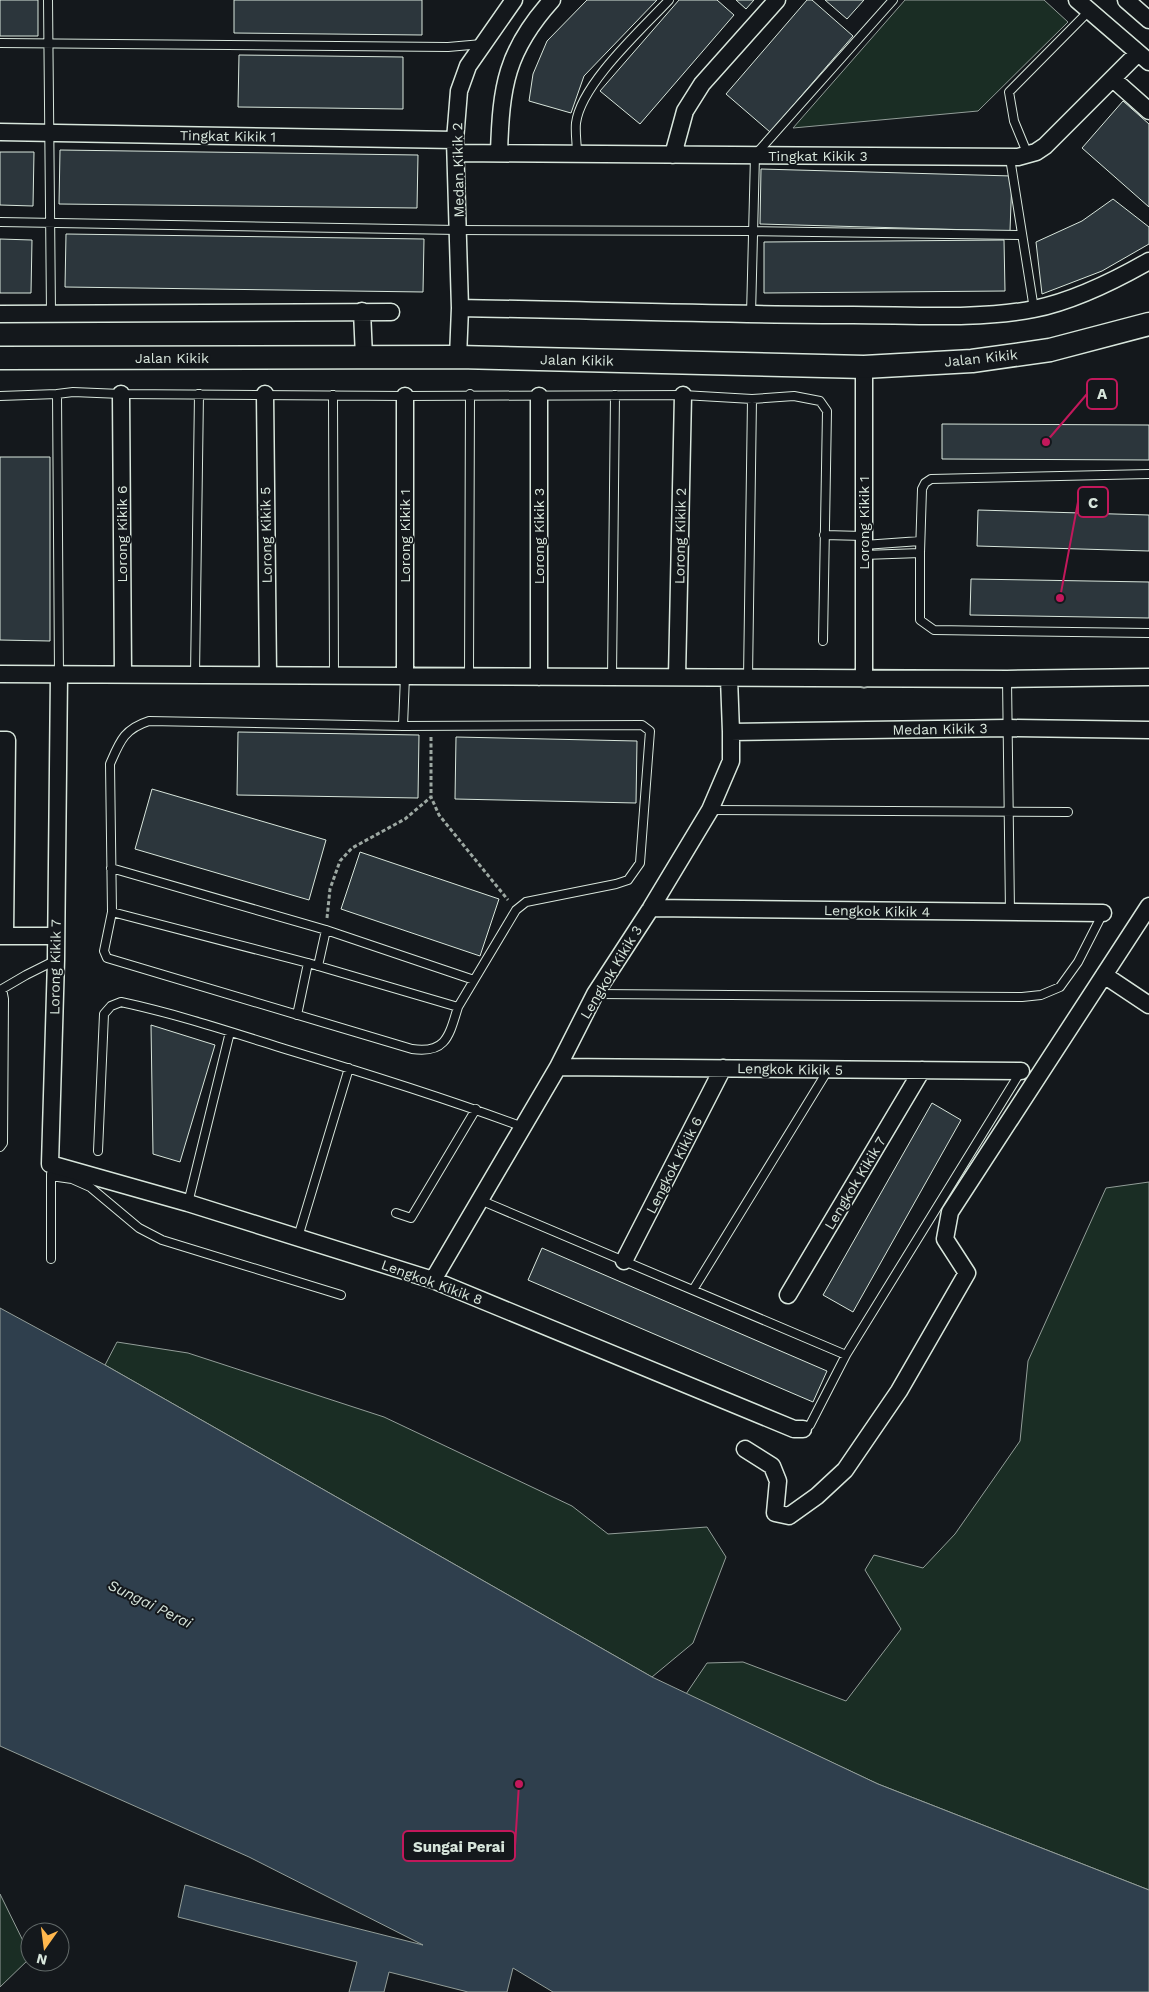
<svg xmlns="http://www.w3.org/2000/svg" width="1149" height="1992" font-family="'Work Sans',sans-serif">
<rect width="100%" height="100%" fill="#14181c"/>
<path fill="#1a2d24" stroke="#939e99" d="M905 0H1044L1068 22 978 111 793 128Z
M1149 1182V1890L878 1784 686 1694 707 1663 743 1662 846 1701 901 1629 865 1570 874 1555 923 1568 955 1534 1020 1441 1028 1361 1106 1188Z
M117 1342 188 1353 384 1417 572 1506 608 1534 707 1527 726 1557 693 1643 652 1677 105 1365Z
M0 1894 30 1955V1958L0 1987Z"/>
<path fill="#2f3f4d" stroke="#939e99" d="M0 1308 105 1365 652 1677 878 1784 1149 1890V1992H553L513 1968 507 1992H468L389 1972 384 1992H349L357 1962 178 1917 185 1885 423 1945 249 1857 0 1746Z"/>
<path fill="#2c363c" stroke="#d8e6dc" d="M0 0H38V36H0Z
M234 0H422V35L234 33Z
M587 0H657L584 76 571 113 529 101 533 74 547 41Z
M679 0H717L734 15 640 124 600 91Z
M736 0H754L746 9Z
M807 0H812L853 36 770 132 726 94Z
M825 0H864L847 19Z
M239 55 403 57V109L238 107Z
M1123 101 1149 124V207L1082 148Z
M60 150 418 155 417 208 59 204Z
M0 152H34L33 206 0 205Z
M761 169 1012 176 1010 231 760 224Z
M1113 199 1149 227V244L1102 271 1042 294 1036 242 1082 221Z
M66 234 424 239 423 292 65 287Z
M0 239 32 240 31 293H0Z
M1004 240 1005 291 764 293V242Z
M942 424 1149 425V460L942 459Z
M0 457H50V641L0 640Z
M978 510 1149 515V551L977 546Z
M971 579 1149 582V618L970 615Z
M238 732 419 735 418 798 237 795Z
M456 737 637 741 636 803 455 799Z
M152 789 326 840 309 900 135 849Z
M360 852 499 899 480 956 341 909Z
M151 1025 215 1045 180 1162 153 1154Z
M932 1103 961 1120 853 1312 823 1295Z
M542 1248 827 1371 813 1402 528 1280Z"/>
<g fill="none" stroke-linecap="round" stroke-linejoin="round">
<defs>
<path id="lane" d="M48 0 51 313
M0 43 448 47 482 44
M577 154C577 144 575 133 576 123 581 84 642 29 669 0
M1028 155 1014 121 1009 92 1089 11
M1010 158 1034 309
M0 222 458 230 753 231 1022 235
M751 315 755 155 893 0
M333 395 334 676
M0 396 57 394
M1149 474 931 479 925 483 922 489 920 553V620L934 630 1149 633
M824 535 864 536
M864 545 920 541
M864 555 920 553
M59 674 57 394 73 392 121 394 405 396 683 395 752 399 794 396 820 401 827 411 823 641
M195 675 199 394
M469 676 470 394
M612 677 615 395
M748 678 752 399
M1007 679 1010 912
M149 721 403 726 642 725 650 731 640 863 628 880 616 884 526 902 516 910 458 1007C449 1036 446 1054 412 1049L107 958 104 951 112 912 110 764C120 741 124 729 149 721Z
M403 726 405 676
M710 810 1068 812
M111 868 326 930 474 980
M112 912 308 963 458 1007
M318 966 326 930
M597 994 1022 997 1041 995 1060 987 1078 962 1103 913
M297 1015 308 963
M0 1147 3 1143 4 999 2 989 26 975 56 960
M98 1151 104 1014 111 1006 121 1002C177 1014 231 1032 285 1049 365 1073 445 1098 523 1127
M51 1174V1259
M51 1176 72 1179 90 1187 139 1228 162 1240 341 1295
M480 1200 846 1355
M188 1203 230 1032
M396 1213 411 1218 476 1109
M298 1237 349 1068
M693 1290 828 1070
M803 1429 810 1425 846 1355 1021 1071"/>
<path id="street" d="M1077 0 1149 62
M1126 0 1149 20
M1113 79 1149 111
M0 132 455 140
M456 153 1018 157 1036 152 1045 146 1138 53
M499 153C501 86 506 51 552 0
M673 155 685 111 702 84 777 0
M460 308C591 310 722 315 853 315 910 315 979 320 1034 309 1074 301 1114 281 1149 261
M362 311 364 357
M0 314 391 312
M458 357 460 308 455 140 459 91 468 66 514 0
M121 394 123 675
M265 394 268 675
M539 396V677
M0 674 1007 679 1149 677
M59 674 56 960 50 1164 188 1203 433 1280 794 1429H803
M405 676V396
M677 677 683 395
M864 679V367
M731 732 1008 728 1149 730
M0 740H7L5 936
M651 908 1103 913
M0 936H56
M1104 975 1149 1005
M558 1067 1021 1071
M624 1261 723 1068
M433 1280 558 1067 595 994 651 908 710 810 731 761V732L729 678
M788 1295 922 1070
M745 1449 772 1466 778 1481 775 1513 789 1516 817 1496 845 1470 899 1391 967 1273 945 1239 950 1212 1149 906"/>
<path id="secondary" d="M0 358 458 357 864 367 972 361 1050 350 1149 324"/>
</defs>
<use href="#lane" stroke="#d8e6dc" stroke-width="10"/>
<use href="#street" stroke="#d8e6dc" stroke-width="19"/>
<use href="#secondary" stroke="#d8e6dc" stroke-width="25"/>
<path stroke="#9da8a2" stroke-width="3" stroke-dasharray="4 2.5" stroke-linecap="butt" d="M431 737V797
M327 918 330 889 340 861 352 848 405 819 431 797 439 815 508 900"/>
<use href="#lane" stroke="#14181c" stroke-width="8"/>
<use href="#street" stroke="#14181c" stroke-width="16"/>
<use href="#secondary" stroke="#14181c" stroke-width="22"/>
</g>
<g text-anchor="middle" stroke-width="4" stroke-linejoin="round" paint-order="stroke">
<g font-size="14" fill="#d8e6dc" stroke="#14181c">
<text transform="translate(228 136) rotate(1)" y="5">Tingkat Kikik 1</text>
<text x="818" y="161">Tingkat Kikik 3</text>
<text transform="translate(458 170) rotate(-91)" y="5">Medan Kikik 2</text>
<text x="172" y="363">Jalan Kikik</text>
<text transform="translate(981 358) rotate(-6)" y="5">Jalan Kikik</text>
<text transform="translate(577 360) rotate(1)" y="5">Jalan Kikik</text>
<text transform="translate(864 523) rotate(-90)" y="5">Lorong Kikik 1</text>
<text transform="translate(122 534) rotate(-90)" y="5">Lorong Kikik 6</text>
<text transform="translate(266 535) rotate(-91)" y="5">Lorong Kikik 5</text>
<text transform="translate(405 536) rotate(-90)" y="5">Lorong Kikik 1</text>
<text transform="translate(539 536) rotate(-90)" y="5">Lorong Kikik 3</text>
<text transform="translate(680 536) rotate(-89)" y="5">Lorong Kikik 2</text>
<text transform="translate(940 729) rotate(-1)" y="5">Medan Kikik 3</text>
<text transform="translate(877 911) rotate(1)" y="5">Lengkok Kikik 4</text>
<text transform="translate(55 967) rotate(-89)" y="5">Lorong Kikik 7</text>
<text transform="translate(611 972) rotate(-59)" y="5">Lengkok Kikik 3</text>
<text transform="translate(790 1069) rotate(1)" y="5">Lengkok Kikik 5</text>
<text transform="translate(674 1165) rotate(-63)" y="5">Lengkok Kikik 6</text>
<text transform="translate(855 1183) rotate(-59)" y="5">Lengkok Kikik 7</text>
<text transform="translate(432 1282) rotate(20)" y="5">Lengkok Kikik 8</text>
</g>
<g font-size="15" font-style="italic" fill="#d8e6dc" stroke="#14181c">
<text transform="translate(150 1604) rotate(26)" y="5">Sungai Perai</text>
</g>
</g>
<path fill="none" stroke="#c2185b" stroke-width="2" d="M1046 442L1087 394M1060 598L1078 502M519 1784L515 1846"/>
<g fill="#c2185b" stroke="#14181c" stroke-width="2">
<circle cx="1046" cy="442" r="5"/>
<circle cx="1060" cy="598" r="5"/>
<circle cx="519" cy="1784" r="5"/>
</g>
<g fill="#14181c" stroke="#c2185b" stroke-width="2">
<rect x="1087" y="379" width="30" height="30" rx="5"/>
<rect x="1078" y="487" width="30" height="30" rx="5"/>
<rect x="403" y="1831" width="112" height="30" rx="5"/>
</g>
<g font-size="15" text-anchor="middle" font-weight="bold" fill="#d8e6dc">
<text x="1102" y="399">A</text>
<text x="1093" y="508">C</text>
<text x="459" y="1852">Sungai Perai</text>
</g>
<g transform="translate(45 1947) rotate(194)"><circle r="24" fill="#14181c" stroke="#626a69"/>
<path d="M0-4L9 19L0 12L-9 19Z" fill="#ffb74d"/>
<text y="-8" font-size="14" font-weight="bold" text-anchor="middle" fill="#d8e6dc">N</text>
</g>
</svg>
